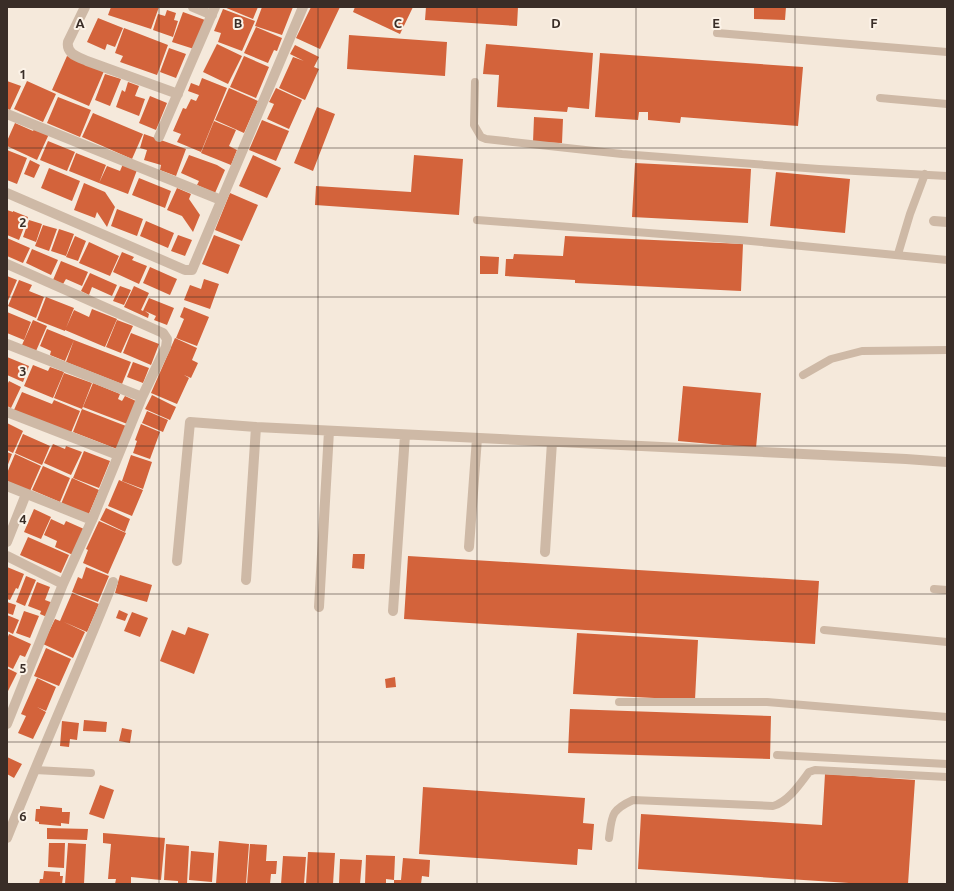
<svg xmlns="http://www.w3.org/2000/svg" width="954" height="891" font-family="Ubuntu,sans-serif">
<rect width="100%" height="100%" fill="#f5e9db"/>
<path fill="#d3633b" d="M111 7H159L151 29 108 15Z
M224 7H258L253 19Z
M262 7H293L282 35 255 26Z
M311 7H340L320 49 296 38Z
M355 7H413L400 34 353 12Z
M426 7H518L517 26 425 20Z
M754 7H786L785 20 754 19Z
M223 9 255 21 242 51 218 42 221 33 214 31Z
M167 10 176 13 174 20 178 21 173 37 153 30 158 14 165 16Z
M183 12 205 20 194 49 172 42Z
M98 18 123 28 115 47 107 44 105 50 87 42Z
M256 27 282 38 277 51 274 50 268 63 244 53Z
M124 28 168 45 157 75 120 62 123 56 115 53Z
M349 35 447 42 445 76 347 69Z
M217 44 242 56 228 84 203 72Z
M486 44 593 53 589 109 568 107 567 112 497 107 499 75 483 74Z
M295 45 319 57 314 67 319 69 305 100 279 88 293 57 304 61 290 54Z
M169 48 186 54 176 78 160 72Z
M600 53 803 67 798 126 681 117 680 123 648 120V112H639L638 120 595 117Z
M67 56 104 71 89 106 52 90Z
M244 56 269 67 256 98 230 87Z
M105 74 121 79 110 106 95 100Z
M202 78 227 88 201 152 177 142 181 134 173 131 183 108 186 109 191 99 196 101 199 95 188 91 191 83 199 86Z
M7 81 21 86 10 110 7 109Z
M27 81 56 94 43 122 14 109Z
M128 82 139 86 135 96 145 99 139 116 116 107 122 90 125 92Z
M229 88 258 101 244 133 215 120Z
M276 88 302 100 289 129 267 119 274 104 269 102Z
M150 96 167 103 156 130 139 123Z
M58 97 91 110 80 137 47 123Z
M317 107 335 114 313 171 294 163Z
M93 113 143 134 132 159 82 137Z
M534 117 563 119 562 143 533 142Z
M262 120 289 131 276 161 249 150Z
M214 121 236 130 229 146 237 150 231 165 201 153Z
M15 123 33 131 35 128 49 134 37 160 7 146V141Z
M144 134 186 149 176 176 160 170 161 165 144 160 147 150 140 148Z
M48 141 75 152 67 171 40 160Z
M7 150 27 158 17 184 7 180Z
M76 153 106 165 99 183 69 171Z
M189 155 217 165 225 170 215 193 197 185 199 181 181 173Z
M253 155 281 168 267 198 239 186Z
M414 155 463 159 459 215 315 205 316 186 411 192Z
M30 160 40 165 34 178 24 174Z
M635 163 751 169 748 223 632 217Z
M123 164 137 170 128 194 99 183 107 166 120 171Z
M49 168 80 181 72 201 41 188Z
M776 172 850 179 845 233 770 226Z
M139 178 171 191 165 208 132 195Z
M84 183 105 192 115 207 107 227 97 212 95 218 74 210Z
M177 188 191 194 189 199 200 215 193 232 182 216 167 210Z
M230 193 258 205 242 241 215 230Z
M117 209 143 219 137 236 111 226Z
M7 210 13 212V211L28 217 19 240 7 235Z
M29 220 42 224 36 242 23 237Z
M146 221 174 233 168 248 140 236Z
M43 225 57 229 49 251 35 246Z
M59 229 74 234 66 256 51 251Z
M178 235 192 240 185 256 171 251Z
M214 235 240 245 228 274 202 264Z
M75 236 86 241 78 261 66 257Z
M565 236 743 244 741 291 575 283V280L505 276 506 259H513L514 254 563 256Z
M7 238 30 248 23 263 7 256Z
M89 242 119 256 110 276 79 263Z
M32 249 58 260 51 275 26 263Z
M122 252 134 257 132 260 147 266 139 284 113 272Z
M480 256 499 257 498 274H480Z
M61 261 88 272 82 286 66 279 63 284 53 280Z
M150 267 177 279 170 295 143 283Z
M90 273 117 285 112 296 92 287 89 295 81 291Z
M7 276 17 280 7 303Z
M204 279 219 284 210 309 184 300 190 285 201 289Z
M19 280 32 285 29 291 44 297 36 318 8 306Z
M120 286 131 290 124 305 113 301Z
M134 286 149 293 141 310 143 311 149 298 174 308 167 325 154 320 156 316 145 311 149 314 148 318 124 307Z
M46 297 74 308 66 328 74 310 89 317 92 309 117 319 105 347 65 330V331L37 320Z
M184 307 209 317 197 346 176 338 184 319 180 317Z
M7 312 31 322 24 340 7 333Z
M33 320 47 326 36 351 22 345Z
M117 320 133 326 121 353 106 347Z
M47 329 74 340 65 361 50 355 51 351 40 346Z
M131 333 159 344 151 365 123 353Z
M175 338 197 348 192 360 198 363 191 378 184 375 189 378 177 404 151 393Z
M74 340 131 362 122 384 66 362Z
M7 357 29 366 23 382 7 375Z
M133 362 149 368 143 383 127 377Z
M33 365 48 371 50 367 64 372 53 398 24 386Z
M64 373 92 383 82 409 54 398Z
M9 381 21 387 11 408 7 406V385Z
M93 383 120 394 118 399 122 401 125 396 138 402 130 425 83 407Z
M683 386 761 393 756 448 678 441Z
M22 392 52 404 54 400 80 411 70 435 14 410Z
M152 395 176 407 170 420 145 409Z
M82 409 126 426 117 449 73 432Z
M147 411 168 420 163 432 142 423Z
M7 423 23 431 13 453 7 450Z
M141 424 160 432 150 459 133 453 137 441 135 440Z
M23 434 50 446 42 465 15 453Z
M53 444 65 449 66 446 82 452 71 475 44 463Z
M84 451 110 461 99 488 73 478Z
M7 452 12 454 7 467Z
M15 454 41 466 30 491 7 481V473Z
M131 455 152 462 143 489 122 481Z
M43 466 70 478 60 502 32 490Z
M72 478 99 490 88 516 61 504Z
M119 480 143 490 132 516 108 506Z
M106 508 130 519 125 532 100 520Z
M34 509 51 517 41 539 24 532Z
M51 519 64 525 66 521 84 529 73 555 55 547 57 541 44 535Z
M99 521 126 533 108 574 83 563 88 550 86 549Z
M28 537 69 555 61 573 20 555Z
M353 554H365L364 569 352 568Z
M408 556 819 581 815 644 404 619Z
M7 567 24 574 18 589 16 588 10 600 7 599Z
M86 567 109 576 98 602 72 592 78 577 82 579Z
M120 575 152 585 147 602 115 593Z
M26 576 36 580 25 606 16 602Z
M37 582 50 587 45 600 53 603 47 617 40 614 41 611 28 606Z
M72 593 99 604 87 632 64 622 85 632 73 658 43 644 55 619 60 621Z
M7 602 16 605 13 615 7 613Z
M119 610 128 614 125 621 116 618Z
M24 611 39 616 30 638 16 633Z
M132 612 148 618 140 637 124 631Z
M7 615 19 620 13 634 7 631Z
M188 627 209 634 194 674 160 661 172 630 185 635Z
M577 633 698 640 695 700 573 694Z
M9 634 31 644 25 657 20 655 13 669 7 666V639Z
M46 648 71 659 59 686 34 676Z
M7 668 17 673 7 693Z
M395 677 396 687 386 688 385 679Z
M37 678 56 687 46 711 37 707 46 712 33 739 18 733 26 716 21 714Z
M570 709 771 716 770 759 568 753Z
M84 720 107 722 106 732 83 731Z
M62 721 79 723 77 740 70 739 69 747 60 746Z
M122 728 132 730 130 743 119 741Z
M7 757 22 764 14 778 7 774Z
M825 774 915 780 908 884H864L638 869 641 814 822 825Z
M100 785 114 790 104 819 89 814Z
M423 787 585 798 583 823 594 824 592 850 578 849 577 865 419 854Z
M40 806 62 808V812H70L69 824 61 823V826L39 824V822L35 821 36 809H40Z
M47 828 88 829 87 840 47 839Z
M103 833 165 838 161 880 131 877V884H115L116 879H108L111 844 103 843Z
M219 841 249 844 246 884H216Z
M49 843H65L64 868 48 867Z
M68 843 86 844 84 884H65Z
M166 844 189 846 187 884H178V881L164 880Z
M250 844 267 845 266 861H277L276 874H271L270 884H247Z
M191 851 214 853 212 882 189 880Z
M308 852 335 853 333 884H306Z
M366 855 395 856 394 880 386 879V884H365Z
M283 856 306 857 304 884H281Z
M403 858 430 860 429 877 422 876 421 884H394V880H401Z
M340 859 362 860 360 884H339Z
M44 871 60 872V876H63L62 884H39L40 879H43Z"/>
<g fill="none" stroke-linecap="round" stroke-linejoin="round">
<path stroke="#ceb9a6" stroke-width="8" d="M717 33 947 52
M475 82 474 125 481 137 486 139 622 154 819 169 947 176
M880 98 947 104
M477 220 740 240 947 260
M898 254 910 214 925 174
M803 375 831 359 862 351 947 350
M934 589 947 590
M824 630 947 642
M619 702H767L947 717
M777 755 947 764
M35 770 91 773
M609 838C612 815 611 810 633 800L773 806C788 802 800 784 809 772L815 770 947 777"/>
<path stroke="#ceb9a6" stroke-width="10" d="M85 7 68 42C66 54 78 57 87 61L178 94
M193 7 212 15
M7 114 221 200
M159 137 215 7
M7 193 185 270H192L303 7
M934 221 947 222
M7 264 163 333 167 339 166 347 142 397 92 520 63 584 7 724
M7 344 142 397
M7 412 118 455
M7 486 92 520
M7 542 26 494
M469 547 477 438
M545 552 552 442
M7 556 63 584
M177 561 190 422 256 427
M246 580 256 427 906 459 947 462
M319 607 329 431
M393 611 405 435
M7 838C41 752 79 668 113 582"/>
</g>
<path fill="none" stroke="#392d27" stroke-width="1" stroke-opacity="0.55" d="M159 7V884M318 7V884M477 7V884M636 7V884M795 7V884M7 148H947M7 297H947M7 446H947M7 594H947M7 742H947"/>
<g font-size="13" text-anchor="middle" font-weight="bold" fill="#392d27" stroke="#fcf3e8" stroke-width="4" stroke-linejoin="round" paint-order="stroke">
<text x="80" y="28">A</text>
<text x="238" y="28">B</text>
<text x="398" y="28">C</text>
<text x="556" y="28">D</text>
<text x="716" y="28">E</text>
<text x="874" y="28">F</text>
<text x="23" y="79">1</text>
<text x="23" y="227">2</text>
<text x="23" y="376">3</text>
<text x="23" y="524">4</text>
<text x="23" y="673">5</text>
<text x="23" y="821">6</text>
</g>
<rect width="954" height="891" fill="none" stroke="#392d27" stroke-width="16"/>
</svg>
